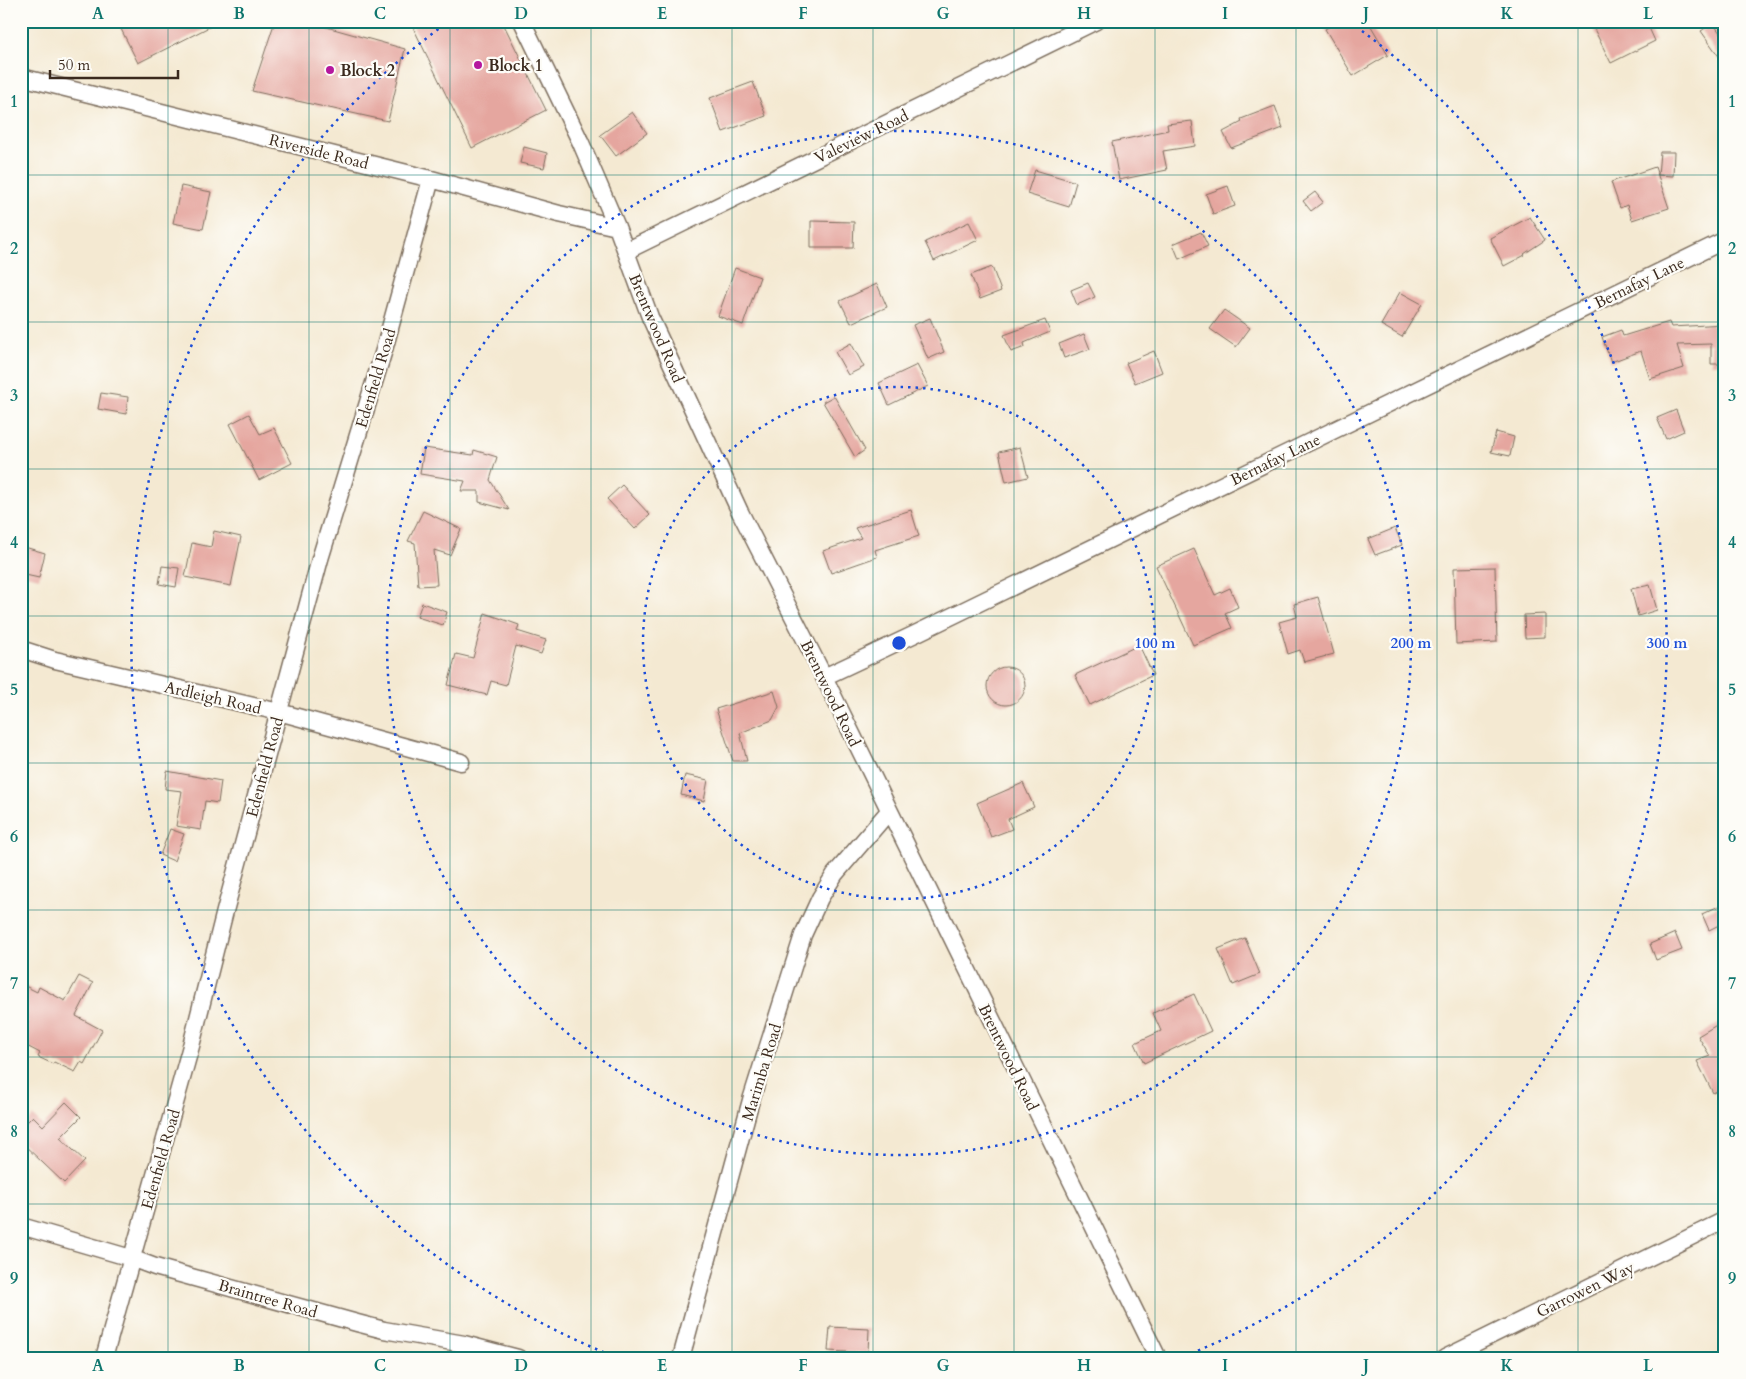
<svg xmlns="http://www.w3.org/2000/svg" width="1746" height="1379" font-family="Cardo,serif">
<rect width="100%" height="100%" fill="#fdfcf7"/>
<filter id="ink" filterUnits="userSpaceOnUse"><feTurbulence type="fractalNoise" baseFrequency=".02" numOctaves="2"/><feDisplacementMap in="SourceGraphic" scale="10" xChannelSelector="R" yChannelSelector="G"/><feConvolveMatrix kernelMatrix="1 2 1 2 8 2 1 2 1" color-interpolation-filters="sRGB"/></filter>
<filter id="wash" filterUnits="userSpaceOnUse"><feTurbulence type="fractalNoise" baseFrequency=".0096" numOctaves="4" result="noise"/><feDisplacementMap in="SourceGraphic" scale="20" xChannelSelector="R" yChannelSelector="G"/><feGaussianBlur stdDeviation="1.12" result="paint"/><feColorMatrix in="noise" values="0 0 0 0 0 0 0 0 0 0 0 0 0 0 0 0 0 1.4 0 .05"/><feComposite in="paint" operator="in"/></filter>
<g filter="url(#wash)">
<rect width="100%" height="100%" fill="#f4e9d2"/>
<g id="blocks">
<path fill="#e5a69f" d="M117 21H221L138 63Z
M275 21H305L405 49 388 121 252 91Z
M410 21H502L546 110 472 148Z
M1339 21H1368L1388 55 1353 76 1325 29Z
M1604 21H1646L1655 41 1611 63 1593 27Z
M1713 23 1725 40V65L1701 31Z
M753 82 766 116 723 132 710 98Z
M1275 106 1283 128 1231 148 1223 132 1242 122 1241 119Z
M632 112 647 133 616 156 600 135Z
M1192 121 1195 146 1163 151 1167 170 1119 180 1112 142 1168 130 1167 124Z
M524 147 547 153 544 168 520 163Z
M1660 152H1674L1673 176 1658 175Z
M1655 167 1669 208 1632 220 1627 205 1620 208 1611 182Z
M1035 170 1076 182 1069 207 1027 194Z
M181 186 211 192 203 229 173 223Z
M1228 186 1235 206 1213 214 1206 194Z
M1315 192 1323 202 1311 211 1303 201Z
M1530 217 1545 240 1524 254 1525 255 1504 266 1490 238Z
M811 221 854 222 853 248H811Z
M969 222 978 240 934 261 925 242Z
M1201 232 1208 246 1179 259 1173 244Z
M992 267 1001 291 980 299 971 275Z
M735 268 760 277 743 325 718 316Z
M1088 283 1095 297 1077 305 1071 290Z
M877 284 887 307 851 323 840 301Z
M1400 292 1422 304 1402 337 1381 325Z
M1224 310 1250 328 1236 347 1210 329Z
M930 318 944 352 928 359 913 325Z
M1045 320 1050 332 1024 343 1025 347 1011 352 1004 335Z
M1669 322 1671 327 1725 324V364H1711V344L1677 345 1684 368 1650 379 1641 351 1611 362 1602 337 1621 330 1623 336Z
M1084 334 1090 349 1064 358 1059 344Z
M851 343 864 367 848 375 835 352Z
M1154 351 1162 372 1135 383 1126 363Z
M917 365 928 386 889 405 879 383Z
M101 393 128 397 126 414 98 409Z
M834 396 865 450 855 457 823 402Z
M1676 410 1684 431 1666 439 1657 418Z
M249 414 260 434 274 428 292 463 259 480 230 424Z
M1496 432 1514 437 1510 456 1491 452Z
M1020 447 1028 477 1006 482 999 452Z
M424 448 473 455 474 450 497 457 490 480 509 510 479 502V491H461L465 481 420 474Z
M622 485 650 515 635 529 607 499Z
M911 510 919 536 875 550 877 557 831 573 823 551 861 538 855 528Z
M423 511 461 529 450 555 434 550 437 585 418 586 415 543 408 541Z
M1395 528 1402 545 1375 555 1368 539Z
M214 531 241 537 231 586 185 577 192 543 211 547Z
M21 546 45 553 39 578 21 574Z
M1194 549 1215 595 1230 588 1238 607 1225 613 1232 628 1193 645 1156 566Z
M162 566 179 568 176 587 159 584Z
M1495 567 1497 642 1456 644 1454 568Z
M1650 585 1657 610 1638 616 1631 589Z
M1318 597 1334 654 1304 662 1300 650 1288 654 1279 622 1297 617 1294 604Z
M422 603 447 612 443 625 417 617Z
M485 613 519 625 517 631 546 640 541 654 516 646 506 685 491 681 487 695 448 685 456 654 473 658Z
M1545 614V637L1525 638 1524 615Z
M1139 645 1153 675 1090 705 1075 675Z
M987 686a19 19 0 1 1 38 0a19 19 0 1 1-38 0Z
M774 691 779 707 772 720 740 733 747 761H733L716 709Z
M167 771 221 781 218 803 205 801 201 830 176 826 182 791 165 789Z
M685 775 708 780 704 801 681 795Z
M1023 783 1034 807 1008 819 1012 829 991 837 977 803Z
M170 829 184 834 174 861 160 855Z
M1725 903V922L1709 930 1702 914Z
M1675 933 1682 950 1656 960 1650 944Z
M1245 938 1260 974 1233 985 1218 949Z
M79 976 93 983 76 1016 102 1030 84 1064 81 1062 75 1072 54 1062 53 1064 38 1057 40 1053 21 1043V1036L28 1021 21 1017V984L37 992 39 987 65 1001Z
M1194 994 1211 1031 1144 1063 1135 1043 1161 1031 1153 1013Z
M1725 1020V1087L1713 1093 1697 1061 1710 1056 1698 1036Z
M66 1102 81 1117 60 1138 85 1161 64 1183 21 1142V1128L33 1116 43 1126Z
M830 1327 869 1329 868 1353 828 1351Z"/>
</g>
</g>
<g filter="url(#ink)">
<use href="#blocks" fill-opacity="0" stroke="#7c6d5d" stroke-width="1"/>
<g fill="none" stroke-linecap="round" stroke-linejoin="round">
<defs>
<path id="street" d="M522 21 581 143 617 227 650 317 740 512 824 677 1158 1358
M21 77 431 179 559 214 617 227
M626 251 1096 21
M21 649 55 660 279 712 461 762
M824 677 913 635 1725 240
M21 1226 131 1258 155 1267 357 1323 384 1330 464 1344 518 1358
M104 1358 191 1046 225 911 320 559 384 350 431 179
M681 1358 751 1100 803 935 820 898 835 874 889 811
M1445 1358 1725 1220"/>
</defs>
<use href="#street" stroke="#7c6d5d" stroke-width="19"/>
<use href="#street" stroke="#fff" stroke-width="16"/>
</g>
</g>
<path fill="none" stroke="#0f766e" stroke-width="1" stroke-opacity="0.55" d="M168 21V1358M309 21V1358M450 21V1358M591 21V1358M732 21V1358M873 21V1358M1014 21V1358M1155 21V1358M1296 21V1358M1437 21V1358M1578 21V1358M21 175H1725M21 322H1725M21 469H1725M21 616H1725M21 763H1725M21 910H1725M21 1057H1725M21 1204H1725"/>
<g fill="none" stroke="#1d4ed8" stroke-width="2.5" stroke-dasharray="2.5 5">
<circle cx="899" cy="643" r="256"/>
<circle cx="899" cy="643" r="512"/>
<path d="M618 1358A768 768 0 0 1 448 22M1350 22A768 768 0 0 1 1180 1358"/>
</g>
<g fill="#b5179e" stroke="#fdfcf7" stroke-width="2">
<circle cx="478" cy="65" r="5"/>
<circle cx="330" cy="70" r="5"/>
</g>
<g text-anchor="middle" stroke-width="4.5" stroke-linejoin="round" paint-order="stroke">
<g font-size="16" font-weight="bold" fill="#3b2a1e" stroke="#fdfcf7" text-anchor="start">
<text x="488" y="71">Block 1</text>
<text x="340" y="76">Block 2</text>
</g>
<g font-size="16" fill="#3b2a1e" stroke="#fdfcf7">
<text transform="translate(861 136) rotate(-26)" y="6">Valeview Road</text>
<text transform="translate(319 151) rotate(14)" y="6">Riverside Road</text>
<text transform="translate(1639 282) rotate(-26)" y="6">Bernafay Lane</text>
<text transform="translate(657 328) rotate(67)" y="6">Brentwood Road</text>
<text transform="translate(375 378) rotate(-73)" y="6">Edenfield Road</text>
<text transform="translate(1275 459) rotate(-26)" y="6">Bernafay Lane</text>
<text transform="translate(831 693) rotate(64)" y="6">Brentwood Road</text>
<text transform="translate(213 697) rotate(13)" y="6">Ardleigh Road</text>
<text transform="translate(264 767) rotate(-75)" y="6">Edenfield Road</text>
<text transform="translate(1009 1057) rotate(64)" y="6">Brentwood Road</text>
<text transform="translate(761 1072) rotate(-73)" y="6">Marimba Road</text>
<text transform="translate(160 1159) rotate(-74)" y="6">Edenfield Road</text>
<text transform="translate(1585 1289) rotate(-26)" y="6">Garrowen Way</text>
<text transform="translate(268 1298) rotate(16)" y="6">Braintree Road</text>
</g>
</g>
<circle cx="899" cy="643" r="8" fill="#1d4ed8" stroke="#fdfcf7" stroke-width="2.5"/>
<g font-size="15" text-anchor="middle" font-weight="bold" fill="#1d4ed8" stroke="#fdfcf7" stroke-width="4.5" stroke-linejoin="round" paint-order="stroke">
<text x="1155" y="648">100 m</text>
<text x="1411" y="648">200 m</text>
<text x="1667" y="648">300 m</text>
</g>
<rect width="1746" height="1379" fill="none" stroke="#fdfcf7" stroke-width="55"/>
<path d="M50 70v8h128v-8" fill="none" stroke="#3b2a1e" stroke-width="2.5"/>
<text x="58" y="70" font-size="15" fill="#3b2a1e" stroke="#fdfcf7" stroke-width="4" paint-order="stroke">50 m</text>
<rect x="28" y="28" width="1690" height="1324" fill="none" stroke="#0f766e" stroke-width="2"/>
<g font-size="16" text-anchor="middle" font-weight="bold" fill="#0f766e">
<text x="98" y="19">A</text>
<text x="239" y="19">B</text>
<text x="380" y="19">C</text>
<text x="521" y="19">D</text>
<text x="662" y="19">E</text>
<text x="803" y="19">F</text>
<text x="943" y="19">G</text>
<text x="1084" y="19">H</text>
<text x="1225" y="19">I</text>
<text x="1366" y="19">J</text>
<text x="1507" y="19">K</text>
<text x="1648" y="19">L</text>
<text x="14" y="107">1</text>
<text x="1732" y="107">1</text>
<text x="14" y="254">2</text>
<text x="1732" y="254">2</text>
<text x="14" y="401">3</text>
<text x="1732" y="401">3</text>
<text x="14" y="548">4</text>
<text x="1732" y="548">4</text>
<text x="14" y="695">5</text>
<text x="1732" y="695">5</text>
<text x="14" y="842">6</text>
<text x="1732" y="842">6</text>
<text x="14" y="989">7</text>
<text x="1732" y="989">7</text>
<text x="14" y="1137">8</text>
<text x="1732" y="1137">8</text>
<text x="14" y="1284">9</text>
<text x="1732" y="1284">9</text>
<text x="98" y="1371">A</text>
<text x="239" y="1371">B</text>
<text x="380" y="1371">C</text>
<text x="521" y="1371">D</text>
<text x="662" y="1371">E</text>
<text x="803" y="1371">F</text>
<text x="943" y="1371">G</text>
<text x="1084" y="1371">H</text>
<text x="1225" y="1371">I</text>
<text x="1366" y="1371">J</text>
<text x="1507" y="1371">K</text>
<text x="1648" y="1371">L</text>
</g>
</svg>
